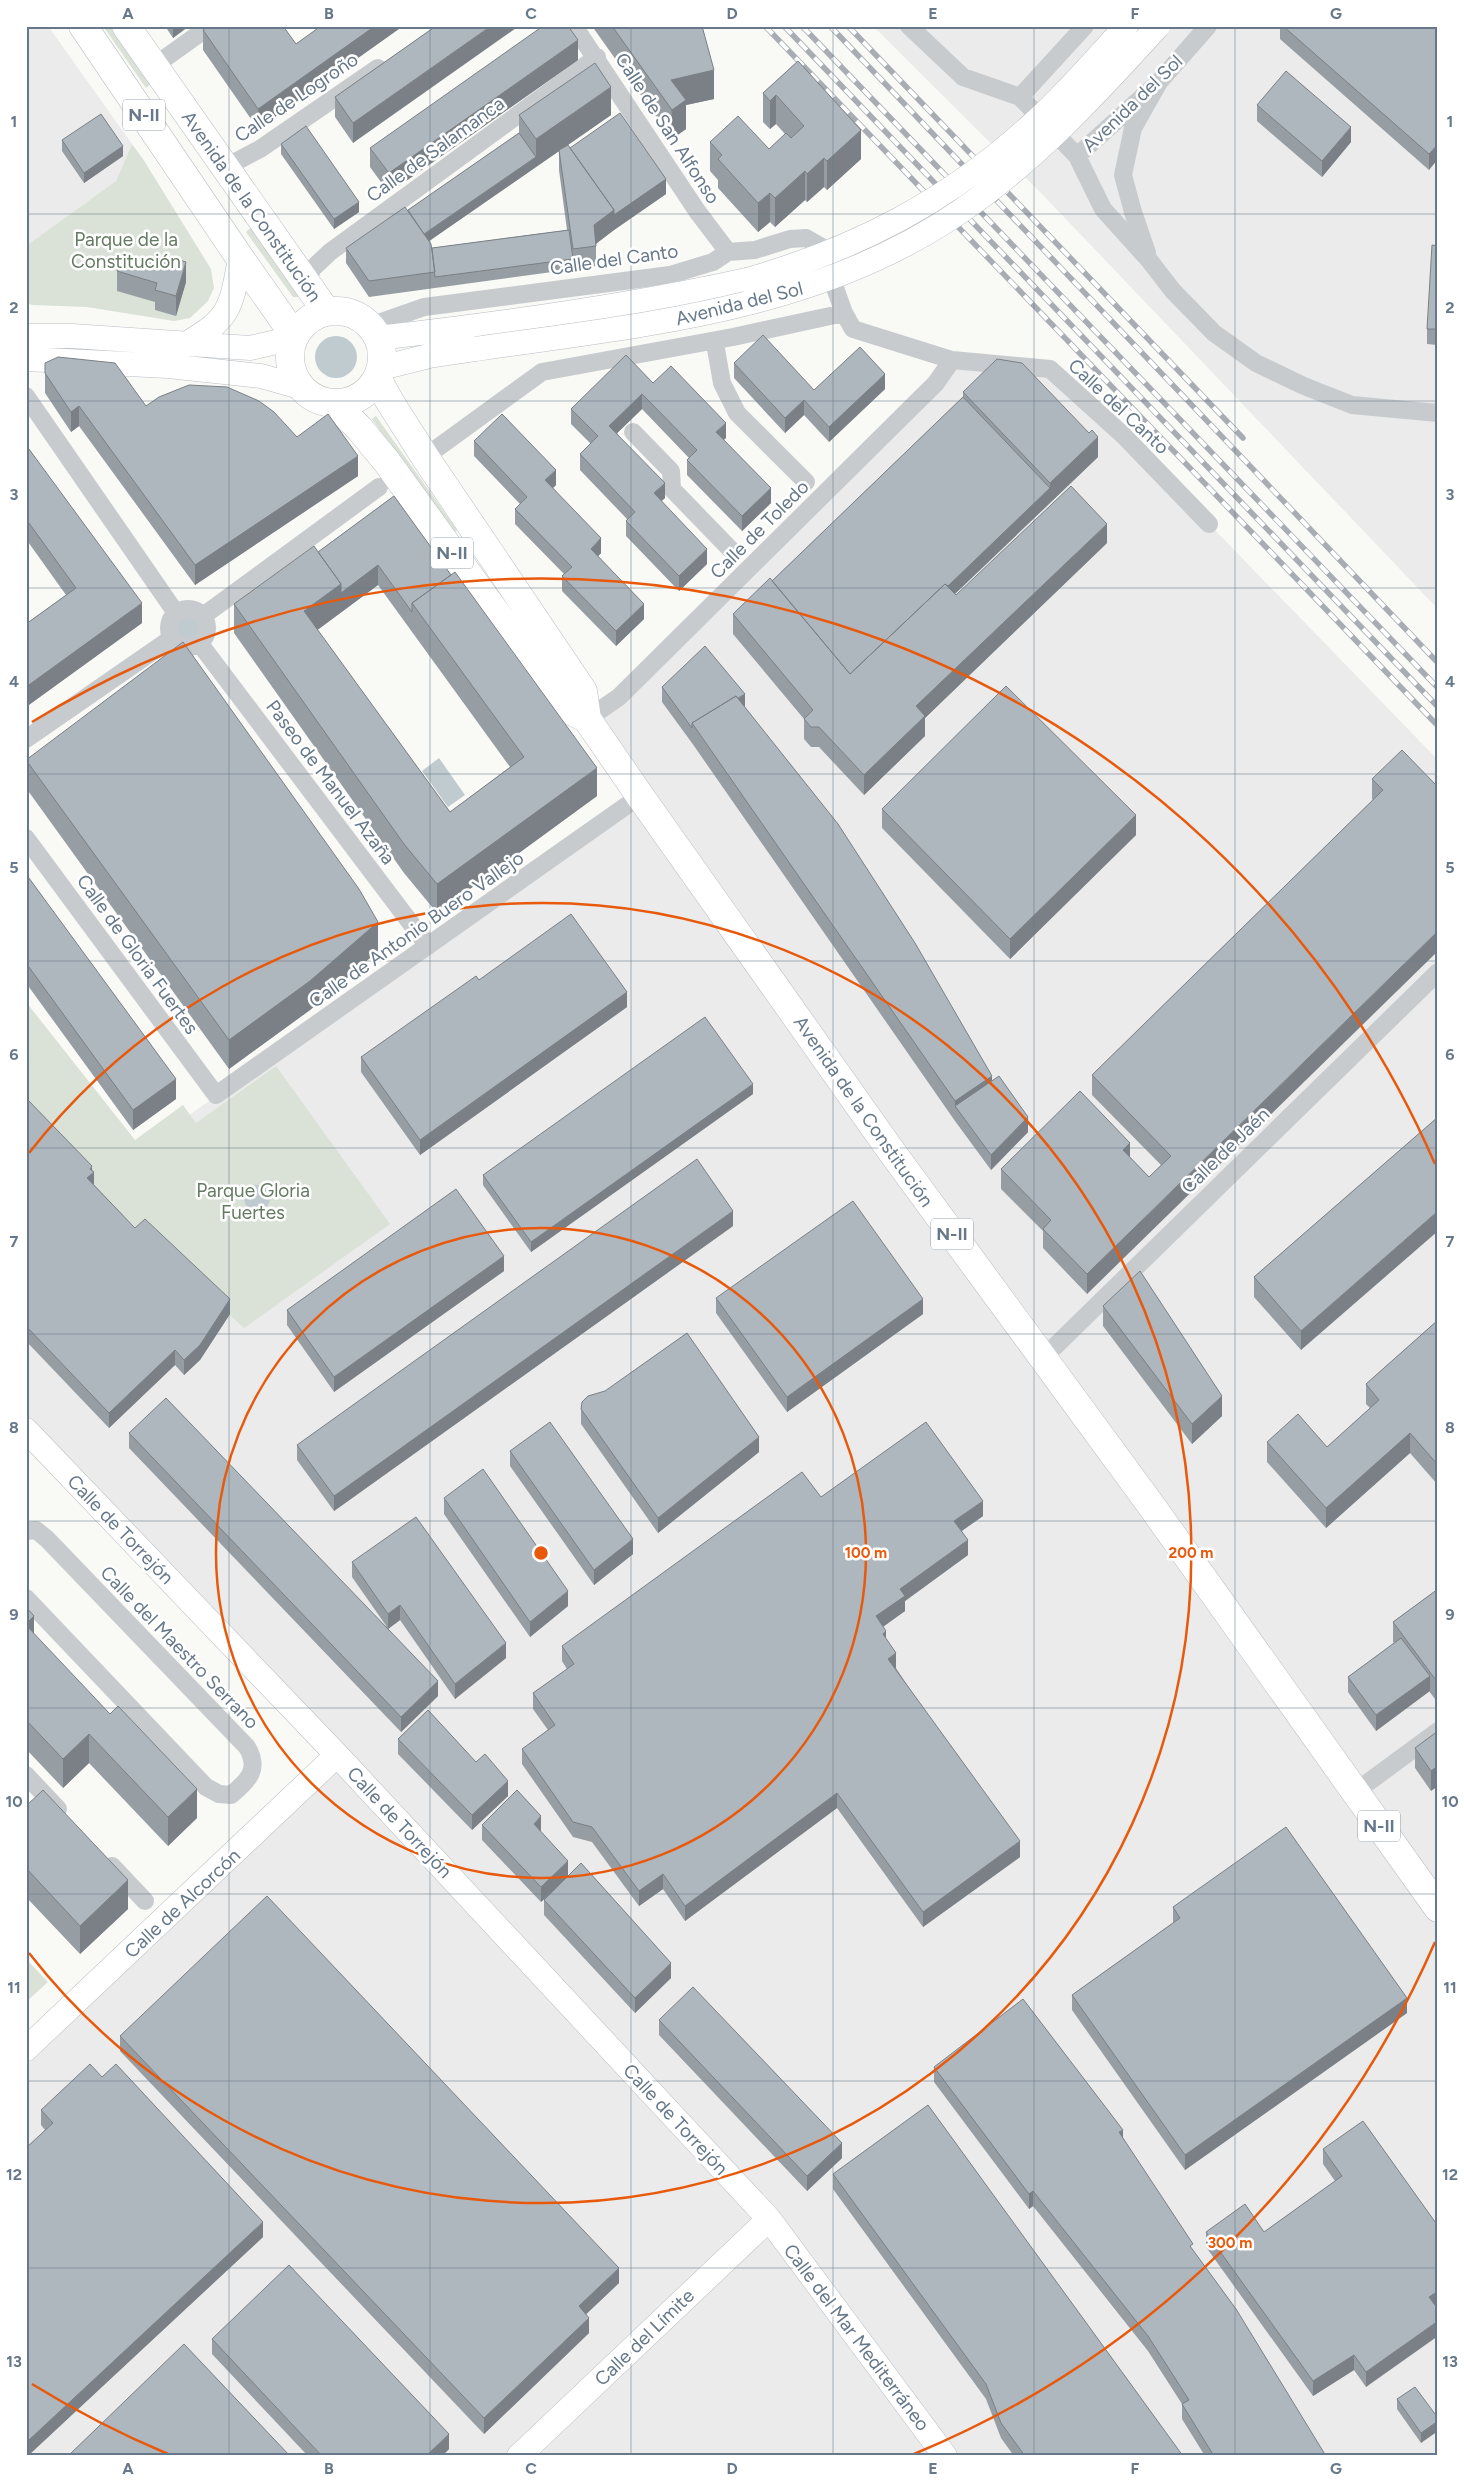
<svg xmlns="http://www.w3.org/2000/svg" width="1464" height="2482" font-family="Figtree,sans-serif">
<rect width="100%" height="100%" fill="#f9f9f6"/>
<path fill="#eaebea" d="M26 26H48L132 144 116 181 26 246Z
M873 26H1438V609L1043 195Z
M952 360 1050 369 1209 524 1438 760V2456H26V2049L337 1755 26 1430V1097L102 1177 639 796 587 719Z"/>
<path fill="#dae1d7" d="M103 26H111L151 84 146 88Z
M132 144 143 159 211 269 214 288 208 301 190 318 174 321 87 307 32 305 26 302V246L116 181Z
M252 227 298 292 299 297H293L246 232Z
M376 416 457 530 453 534 372 419Z
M26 1002 135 1140 183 1105 196 1123 276 1066 390 1224 244 1328 90 1184 26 1113Z
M26 1959 48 1982 26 2002Z"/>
<path fill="#c0cbd0" d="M315 357a21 21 0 1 1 42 0a21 21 0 1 1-42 0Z
M175 627a12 12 0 1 1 24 0a12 12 0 1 1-24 0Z
M439 758 465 795 448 807 422 771Z
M244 1198a13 13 0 1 1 26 0a13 13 0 1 1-26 0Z"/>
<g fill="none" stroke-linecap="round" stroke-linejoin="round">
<defs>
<path id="secondary" d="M26 336H72L250 348 293 338
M378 338C502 324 625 307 747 280
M184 345C230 319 231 309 240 258
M26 359 168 366 261 376 300 387
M381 368 429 356 476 349
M26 1430 337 1755 769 2219 945 2456
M26 2049 337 1755
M519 2456 769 2219"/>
<path id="primary" d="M83 26 240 258 294 335
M126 26 326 311
M290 357a46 46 0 1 1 92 0a46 46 0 1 1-92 0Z
M377 378 390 402 425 457 583 691 587 719 640 796 889 1148 1153 1508 1438 1908
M334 404 359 428 387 462 564 707 587 719"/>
</defs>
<use href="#secondary" stroke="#b9bec3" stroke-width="25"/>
<use href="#primary" stroke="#babec2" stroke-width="29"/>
<path stroke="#c7cbce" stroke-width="18" d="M574 26 697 211 728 252
M909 26 963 77 1020 97 1077 156 1103 209 1149 260 1173 291 1214 333 1256 363 1304 386 1352 405 1438 413
M154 66 210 26
M1020 97 1085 26
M1077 156 1159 82 1208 26
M226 167 260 149 378 68
M1147 253 1133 212 1123 175 1133 128 1159 82
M306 283 313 268 330 252 597 57
M370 326 424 307 670 275 713 262 728 252 755 250 790 239 806 238 820 246 844 313 853 329 952 360 1050 369 1123 435 1209 524
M716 349 722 383 737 413 806 482
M26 396 176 613
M633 432 671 471 672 489 732 551
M425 457 542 372 733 337 844 313
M169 628a19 19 0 1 1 38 0a19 19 0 1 1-38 0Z
M203 616 379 487
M200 644 428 946
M587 719 619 697 936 383 952 360
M26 739 172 638
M26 838 216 1095 640 796
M1042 1359 1438 972
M26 1531 36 1530 47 1539 247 1747C260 1769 249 1780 231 1795L219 1794 206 1787 26 1598
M26 1775 58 1809
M1355 1792 1438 1731
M112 1866 145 1901"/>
<use href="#secondary" stroke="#fff" stroke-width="24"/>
<use href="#primary" stroke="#fff" stroke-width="28"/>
<defs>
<path id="rail" d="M765 26 1438 726
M784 26 1438 707
M802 26 1438 688
M830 26 1438 663
M848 26 1243 438"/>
</defs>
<use href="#rail" stroke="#a7adb3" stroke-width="5.5"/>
<use href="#rail" stroke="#fff" stroke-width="4" stroke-dasharray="11" stroke-linecap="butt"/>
<defs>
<path id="secondary-bridge" d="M747 280C859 248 951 200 1037 120 1069 91 1097 58 1126 26
M476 349C642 325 816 310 958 213 1034 162 1096 94 1158 26"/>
</defs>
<use href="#secondary-bridge" stroke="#b9bec3" stroke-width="25" stroke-linecap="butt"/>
<use href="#secondary-bridge" stroke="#fff" stroke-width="24"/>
</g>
<path fill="#969da3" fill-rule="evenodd" d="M165 26H189L173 38Z
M321 26H403L258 129 203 50V30L296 44Z
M436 26 353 143 335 117V97Z
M592 26H702L714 99 686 105V129L672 139Z
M1280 26H1438L1429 170 1280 39Z
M578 60 389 193 370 167V148Z
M798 61 861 159 827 190 824 187 807 202 805 200 775 227 770 222 758 232 718 188V180L710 171V142L769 149 785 134 776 124 770 129 763 122V93Z
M1257 105 1351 142 1322 177 1257 121Z
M519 115H611L568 145 570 148 666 194 614 230 596 244V266L369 297 346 263V248L408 210 519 133ZM559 151V170L567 230 432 248 429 241Z
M62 140 123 156 84 183 62 151Z
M281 144 359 212 334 229 281 154Z
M1438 246V345L1427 344V329Z
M117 271 186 282 176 316 155 310V302L117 291Z
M734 363 814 390 885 389 829 442 804 415 785 433 734 378Z
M45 373 146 406 297 437 358 476 195 585 79 426 71 432 45 393Z
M653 383 726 438 723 440 771 503 742 531 687 475V460L689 458 642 409 617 433 665 498 661 501 707 564 679 591 626 536V521L627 519 580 470V454L591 444 571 424V409Z
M963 392 1098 457 955 594 956 595 1107 543 925 718V736L864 795 819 747H811L804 739V719L733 634V614L772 581 963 397Z
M474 441 556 485 553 488 601 553 598 556 644 619 616 646 562 591V576L564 574 515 524V509L520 504 474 456Z
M26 445 142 623 26 707V624L66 595 26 539Z
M394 496 597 796 437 913 404 873 234 633V604L318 552ZM378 585 510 767 450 812 317 630Z
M662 687 745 707 992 1081 1028 1132 991 1170 955 1121 692 743 662 702Z
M26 759 378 951 310 1010 229 1069 26 788Z
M1372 779 1438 787 1087 1294 1043 1248V1231L1001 1189V1169L1130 1158 1149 1177 1161 1165 1092 1095V1075L1373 800 1372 799Z
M882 809 1136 835 1010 959 882 828Z
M26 874 176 1099 133 1130 26 983Z
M479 980 627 1007 420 1155 361 1072V1057Z
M753 1094 531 1252 483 1185V1175Z
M26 1098 92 1170 94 1185 135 1228 230 1314 200 1360 184 1375 175 1365 109 1428 26 1341Z
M1438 1117 1301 1350 1254 1297V1277Z
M733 1226 334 1511 297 1460V1445Z
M504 1271 334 1392 287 1325V1310Z
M716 1298 923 1314 787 1412 716 1313Z
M1103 1306 1222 1416 1192 1444 1103 1326Z
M1438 1320V1485L1410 1453 1326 1528 1267 1462V1442L1327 1447 1370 1408 1366 1404V1384Z
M581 1409 759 1452 658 1533 581 1424Z
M129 1433 387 1627 352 1577V1562L506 1658 455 1699 400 1620 388 1629 438 1696 401 1732 129 1448Z
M510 1451 633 1554 594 1585 510 1466Z
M821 1497 983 1516 962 1531 968 1555 905 1601V1611L883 1626 886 1639 896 1668 1020 1857 923 1927 837 1808 685 1921 663 1889 639 1906 592 1842 573 1837 522 1764V1749L548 1730 533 1709V1693L567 1669 562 1661V1646Z
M444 1498 568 1606 530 1637 444 1514Z
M1438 1589V1703L1429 1691 1376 1731 1348 1692V1677L1394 1643 1393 1642V1622Z
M26 1607 34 1634 197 1818 168 1846 89 1763 63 1788 26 1749Z
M1438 1731 1431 1791 1415 1768V1748Z
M398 1739 476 1762 508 1796 472 1830 398 1754Z
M26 1806 128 1909 80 1954 26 1897Z
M482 1825 541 1831 540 1832 568 1876 671 1978 635 2013 544 1915V1900L562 1882 541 1902 482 1840Z
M1173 1907 1407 2013 1185 2170 1072 2010V1995L1173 1923Z
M659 2020 842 2158 807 2191 659 2035Z
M120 2036 619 2283 586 2314 589 2333 484 2434 120 2051Z
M934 2067 1123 2138 1193 2251 1326 2456H1205L1182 2419V2404L1148 2351 1033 2206 1029 2209 934 2082Z
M102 2077 263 2237 30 2453 26 2456V2148L45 2130 41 2125V2110Z
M1323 2149 1437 2307 1366 2387 1354 2370 1313 2396 1206 2247V2232H1264L1335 2181 1323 2164Z
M833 2174 1183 2456H1014L1001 2438 986 2399 833 2189Z
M212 2339 449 2449 442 2456H308L212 2354Z
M1397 2399 1438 2418 1421 2443 1397 2409Z"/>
<path fill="#7a8085" d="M173 26H189L173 38Z
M375 26H403L258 129V109Z
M491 26H519L353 143V123Z
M578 40V60L389 193V173Z
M714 70V99L686 105V129L672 139 671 80Z
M611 87V115L422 246V236L536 157V139Z
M776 95V124L770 129V101Z
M1351 127V142L1322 177V161Z
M861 130V159L827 190V161Z
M1438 144V159L1429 170V154Z
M123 146V156L84 183V173Z
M824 158V187L807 202V174Z
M805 171V200L775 227V198Z
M666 179V194L614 230 594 245V225L614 210Z
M770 193V222L758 232V203Z
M359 202V212L334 229V219Z
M186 262V282L176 316V296Z
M885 374V389L829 442V427Z
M642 394V409L609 441V426Z
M804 400V415L785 433V418Z
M79 406V426L71 432V412Z
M726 423V438L716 447V432Z
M1098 437V457L850 694V679L1050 488V483Z
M358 456V476L195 585V565Z
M556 470V485L545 495V480Z
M665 483V498L654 508V493Z
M771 488V503L742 531V516Z
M1107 524V543L925 718V736L864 795V775L916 706Z
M601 538V553L591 564V549Z
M707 549V564L679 591V576Z
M378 565V585L304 640V611L341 584Z
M142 603V623L26 707V687Z
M644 604V619L616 646V631Z
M745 694V709L694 727Z
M597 768V796L437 913V884Z
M1136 815V835L1010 959V939Z
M378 922V951L310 1010 229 1069V1040Z
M1438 931V951L1087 1294V1274Z
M627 992V1007L420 1155V1140Z
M992 1076V1096L955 1106V1121V1101Z
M176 1079V1099L133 1130V1110Z
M753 1084V1094L531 1252V1242Z
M1028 1117V1132L991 1170V1155Z
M1130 1143V1162L1123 1150Z
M92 1166V1174L94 1172V1187L87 1178Z
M733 1211V1226L334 1511V1496Z
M1438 1211V1231L1301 1350V1331Z
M504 1256V1271L334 1392V1377Z
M230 1299V1314L200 1360 184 1375V1360Z
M923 1299V1314L787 1412V1397Z
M175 1350V1365L109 1428V1413Z
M1222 1396V1416L1192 1444V1424Z
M1410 1433V1453L1326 1528V1508Z
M759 1437V1452L658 1533V1518Z
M983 1501V1516L954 1536V1521Z
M633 1539V1554L594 1585V1570Z
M968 1540V1555L905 1601V1611L876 1632V1616L900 1589Z
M568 1591V1606L530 1637V1622Z
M400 1605V1620L388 1629V1614Z
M34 1616V1645L26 1653V1624Z
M886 1631V1646L883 1634Z
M506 1643V1658L455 1699V1684Z
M896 1653V1668L888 1674V1659Z
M1430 1676V1691L1376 1731V1715Z
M438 1681V1696L401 1732V1717Z
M89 1734V1763L63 1788V1759Z
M1438 1766V1786L1431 1791V1771Z
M508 1781V1796L472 1830V1815Z
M197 1789V1818L168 1846V1817Z
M837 1793V1808L685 1921V1906Z
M541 1816V1831L534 1840V1824Z
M1020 1841V1857L923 1927V1912Z
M568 1861V1876L541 1902V1887Z
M663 1874V1889L639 1906V1891Z
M128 1880V1909L80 1954V1926Z
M671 1963V1978L635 2013V1998Z
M1407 1998V2013L1185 2170V2155Z
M1123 2130V2145L1119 2132Z
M842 2143V2158L807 2191V2176Z
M1033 2191V2206L1029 2209V2194Z
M263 2222V2237L29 2455V2440Z
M619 2268V2283L579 2321V2306Z
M1438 2291V2306L1429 2312V2297Z
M589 2318V2333L484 2434V2418Z
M1438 2321V2336L1366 2387V2372Z
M1354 2355V2370L1313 2396V2381Z
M1438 2421V2431L1421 2443V2433Z
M449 2434V2449L442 2456H426Z"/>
<path fill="#afb7be" stroke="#7a8085" d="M209 26H283L296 44 321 26H375L258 109 203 30Z
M436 26H491L353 123 335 97Z
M543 26H568L578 40 389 173 370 148Z
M612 26H702L714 70 671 80 686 100 672 110Z
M1283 26H1438V144L1429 154Z
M798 61 861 130 827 161 824 158 807 174 805 171 775 198 770 193 758 203 718 159 722 155 710 142 738 116 769 149 786 133 791 138 804 126 776 95 770 101 763 93Z
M595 63 611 87 536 139 519 115Z
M1286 71 1351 127 1322 161 1257 105Z
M620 113 666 179 614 215V210L570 148Z
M101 114 123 146 84 173 62 140Z
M306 126 359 202 334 219 281 144Z
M519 133 536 157 424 234 408 210Z
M568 145 614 210 594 225 596 246 573 249 559 150Z
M405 207 431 244 435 272 369 281 346 248Z
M569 230 573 259 435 277 432 248Z
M1432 245 1438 246V329H1427Z
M122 254 163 265 165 256 186 262 176 296 155 290 157 283 117 271Z
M763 335 814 390 860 347 885 374 829 427 804 400 785 418 734 363Z
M626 355 653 383 671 366 726 423 716 432 771 488 742 516 687 460 697 450 642 394 609 426 665 483 654 493 707 549 679 576 626 521 635 512 580 454 598 436 571 409Z
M58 357 115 363 146 406 159 397 189 385 227 387 259 401 274 412 297 437 328 414 358 456 195 565 79 406 71 412 45 373V363Z
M997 359 1022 363 1089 433 1092 430 1098 437 1050 483 963 392Z
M963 397 1050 488 948 586 945 584 850 674 772 581Z
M502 414 556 470 545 480 601 538 591 549 644 604 616 631 562 576 572 567 515 509 527 497 474 441Z
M26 445 142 603 26 687V624L76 588 26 519Z
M1071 486 1107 524 916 706 925 716 864 775 819 727H811L804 719 813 710 733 614 770 578 850 674 945 584 956 595Z
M394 496 451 575 412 603V612L378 565 341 593V584L318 552Z
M314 546 341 584 304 611 450 812 524 757 412 603 455 572 597 768 437 884 404 844 234 604Z
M183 642 359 889 378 922 310 981 229 1040 26 760Z
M705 646 745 694 738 698 736 696 692 723V728L662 687Z
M1006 686 1136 815 1010 939 882 809Z
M736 696 838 824 915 943 992 1076 955 1101 692 723Z
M1402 750 1438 787V931L1087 1274 1043 1229 1051 1220 1001 1169 1080 1091 1130 1143 1123 1150 1149 1177 1171 1156 1092 1075 1383 790 1372 779Z
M26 874 176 1079 133 1110 26 963Z
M571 914 627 992 420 1140 361 1057 476 976 479 980Z
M705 1017 753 1084 531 1242 483 1175Z
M999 1076 1028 1117 991 1155 955 1106Z
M26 1098 92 1166 90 1169 94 1172 87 1178 135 1228 145 1219 230 1299 200 1345 184 1360 175 1350 109 1413 26 1326Z
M1438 1117V1211L1301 1331 1254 1277Z
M697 1159 733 1211 334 1496 297 1445Z
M456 1189 504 1256 334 1377 287 1310Z
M853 1201 923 1299 787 1397 716 1298Z
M1140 1271 1222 1396 1192 1424 1103 1306Z
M1438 1320V1465L1410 1433 1326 1508 1267 1442 1298 1414 1327 1447 1379 1400 1366 1384Z
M687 1333 759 1437 658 1518 581 1409 582 1402 588 1396 605 1391Z
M166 1398 438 1681 401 1717 129 1433Z
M550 1422 633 1539 594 1570 510 1451Z
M926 1422 983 1501 954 1521 968 1540 900 1589 905 1596 876 1616 886 1631 883 1634 896 1653 888 1659 1020 1841 923 1912 837 1793 685 1906 663 1874 639 1891 592 1827 573 1822 522 1749 555 1725 533 1693 574 1664 562 1646 802 1472 821 1497Z
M483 1469 568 1591 530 1622 444 1498Z
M416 1517 506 1643 455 1684 400 1605 388 1614 352 1562Z
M1438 1589V1683L1393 1622Z
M26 1607 34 1616 26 1624Z
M26 1625 110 1714 118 1706 197 1789 168 1817 89 1734 63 1759 26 1720Z
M1401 1638 1430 1676 1376 1715 1348 1677Z
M428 1710 476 1762 485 1754 508 1781 472 1815 398 1739Z
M1438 1731V1766L1431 1771 1415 1748Z
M43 1790 128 1880 80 1926 26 1868V1806Z
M517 1790 541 1816 534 1824 568 1861 541 1887 482 1825Z
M1286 1827 1407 1998 1185 2155 1072 1995 1180 1918 1173 1907Z
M581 1863 671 1963 635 1998 544 1900Z
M267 1896 619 2268 579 2306 589 2318 484 2418 120 2036Z
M693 1987 842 2143 807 2176 659 2020Z
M1023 1999 1123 2130 1119 2132 1193 2244 1190 2246 1236 2309 1326 2456H1214L1182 2404 1189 2400 1148 2336 1033 2191 1029 2194 934 2067Z
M90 2064 102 2077 116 2064 263 2222 29 2440 26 2436V2148L53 2123 41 2110Z
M928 2105 1183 2456H1025L1001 2423 986 2384 833 2174Z
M1363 2121 1438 2226V2291L1429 2297 1438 2309V2321L1366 2372 1354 2355 1313 2381 1206 2232 1245 2204 1264 2232 1342 2176 1323 2149Z
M289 2265 449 2434 426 2456H322L212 2339Z
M184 2344 290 2456H68Z
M1415 2387 1438 2418V2421L1421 2433 1397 2399Z
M26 2449 32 2456H26Z"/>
<path fill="none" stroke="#667889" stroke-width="1" stroke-opacity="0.55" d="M229 26V2456M430 26V2456M631 26V2456M833 26V2456M1034 26V2456M1235 26V2456M26 214H1438M26 401H1438M26 588H1438M26 774H1438M26 961H1438M26 1148H1438M26 1334H1438M26 1521H1438M26 1708H1438M26 1894H1438M26 2081H1438M26 2268H1438"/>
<g fill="none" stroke="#e8590c" stroke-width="2.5">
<circle cx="541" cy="1553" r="325"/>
<path d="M29 1153A650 650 0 1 1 29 1953"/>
<path d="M1435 1942A975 975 0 0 1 914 2454M168 2454A975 975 0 0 1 32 2384M32 722A975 975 0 0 1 1435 1164"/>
</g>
<g text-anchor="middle" stroke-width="5" stroke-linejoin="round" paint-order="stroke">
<g fill="#fff" stroke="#94a0ac" stroke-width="1">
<rect x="123" y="99.5" width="42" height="31" rx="4"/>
<rect x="431" y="537.5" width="42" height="31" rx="4"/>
<rect x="931" y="1218.5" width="42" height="31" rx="4"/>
<rect x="1358" y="1810.5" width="42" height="31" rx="4"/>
</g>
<g font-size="18" font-weight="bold" fill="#667889">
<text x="144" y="121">N-II</text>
<text x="452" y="559">N-II</text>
<text x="952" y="1240">N-II</text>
<text x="1379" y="1832">N-II</text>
</g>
<g font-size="19" fill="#667889" stroke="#fff">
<text transform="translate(296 97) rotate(-34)" y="7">Calle de Logroño</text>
<text transform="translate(1132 103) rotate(-44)" y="7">Avenida del Sol</text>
<text transform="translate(668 128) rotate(57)" y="7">Calle de San Alfonso</text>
<text transform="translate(435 149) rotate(-36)" y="7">Calle de Salamanca</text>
<text transform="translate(252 206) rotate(55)" y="7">Avenida de la Constitución</text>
<text transform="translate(614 259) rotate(-8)" y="7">Calle del Canto</text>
<text transform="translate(739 303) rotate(-14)" y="7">Avenida del Sol</text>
<text transform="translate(1119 406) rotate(43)" y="7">Calle del Canto</text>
<text transform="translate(759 529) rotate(-45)" y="7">Calle de Toledo</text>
<text transform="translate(331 782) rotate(53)" y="7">Paseo de Manuel Azaña</text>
<text transform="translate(416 929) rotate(-35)" y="7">Calle de Antonio Buero Vallejo</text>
<text transform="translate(138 954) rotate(54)" y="7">Calle de Gloria Fuertes</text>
<text transform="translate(864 1111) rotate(55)" y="7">Avenida de la Constitución</text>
<text transform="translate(1225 1150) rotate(-44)" y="7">Calle de Jaén</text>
<text transform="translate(121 1529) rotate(46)" y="7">Calle de Torrejón</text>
<text transform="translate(180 1647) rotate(46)" y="7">Calle del Maestro Serrano</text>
<text transform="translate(400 1822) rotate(47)" y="7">Calle de Torrejón</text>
<text transform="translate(182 1903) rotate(-43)" y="7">Calle de Alcorcón</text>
<text transform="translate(676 2119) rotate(47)" y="7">Calle de Torrejón</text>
<text transform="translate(644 2337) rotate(-44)" y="7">Calle del Límite</text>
<text transform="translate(857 2337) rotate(53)" y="7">Calle del Mar Mediterráneo</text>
</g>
<g font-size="19" fill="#657a62" stroke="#fff">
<text x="126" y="246">Parque de la<tspan x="126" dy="22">Constitución</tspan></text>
<text x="253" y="1197">Parque Gloria<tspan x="253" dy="22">Fuertes</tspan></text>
</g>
</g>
<circle cx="541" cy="1553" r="8" fill="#e8590c" stroke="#fff" stroke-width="2.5"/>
<g font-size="15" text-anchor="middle" font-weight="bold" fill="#e8590c" stroke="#fff" stroke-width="5" stroke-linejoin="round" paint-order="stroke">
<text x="866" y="1558">100 m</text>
<text x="1191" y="1558">200 m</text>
<text x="1230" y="2248">300 m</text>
</g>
<rect width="1464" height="2482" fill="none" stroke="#ffffff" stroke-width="55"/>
<rect x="28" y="28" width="1408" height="2426" fill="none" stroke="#667889" stroke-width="2"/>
<g font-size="16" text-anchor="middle" font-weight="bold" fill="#667889">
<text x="128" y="19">A</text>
<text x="329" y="19">B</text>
<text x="531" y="19">C</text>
<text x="732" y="19">D</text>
<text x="933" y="19">E</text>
<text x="1135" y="19">F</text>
<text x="1336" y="19">G</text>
<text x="14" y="127">1</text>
<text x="1450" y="127">1</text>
<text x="14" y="313">2</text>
<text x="1450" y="313">2</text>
<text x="14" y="500">3</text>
<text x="1450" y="500">3</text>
<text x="14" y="687">4</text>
<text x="1450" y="687">4</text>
<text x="14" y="873">5</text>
<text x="1450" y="873">5</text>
<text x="14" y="1060">6</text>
<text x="1450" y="1060">6</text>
<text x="14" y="1247">7</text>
<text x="1450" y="1247">7</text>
<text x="14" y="1433">8</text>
<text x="1450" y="1433">8</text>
<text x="14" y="1620">9</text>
<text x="1450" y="1620">9</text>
<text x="14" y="1807">10</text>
<text x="1450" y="1807">10</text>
<text x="14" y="1993">11</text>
<text x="1450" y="1993">11</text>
<text x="14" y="2180">12</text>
<text x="1450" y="2180">12</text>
<text x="14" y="2367">13</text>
<text x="1450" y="2367">13</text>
<text x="128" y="2474">A</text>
<text x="329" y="2474">B</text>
<text x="531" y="2474">C</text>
<text x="732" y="2474">D</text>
<text x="933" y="2474">E</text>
<text x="1135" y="2474">F</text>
<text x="1336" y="2474">G</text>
</g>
</svg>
